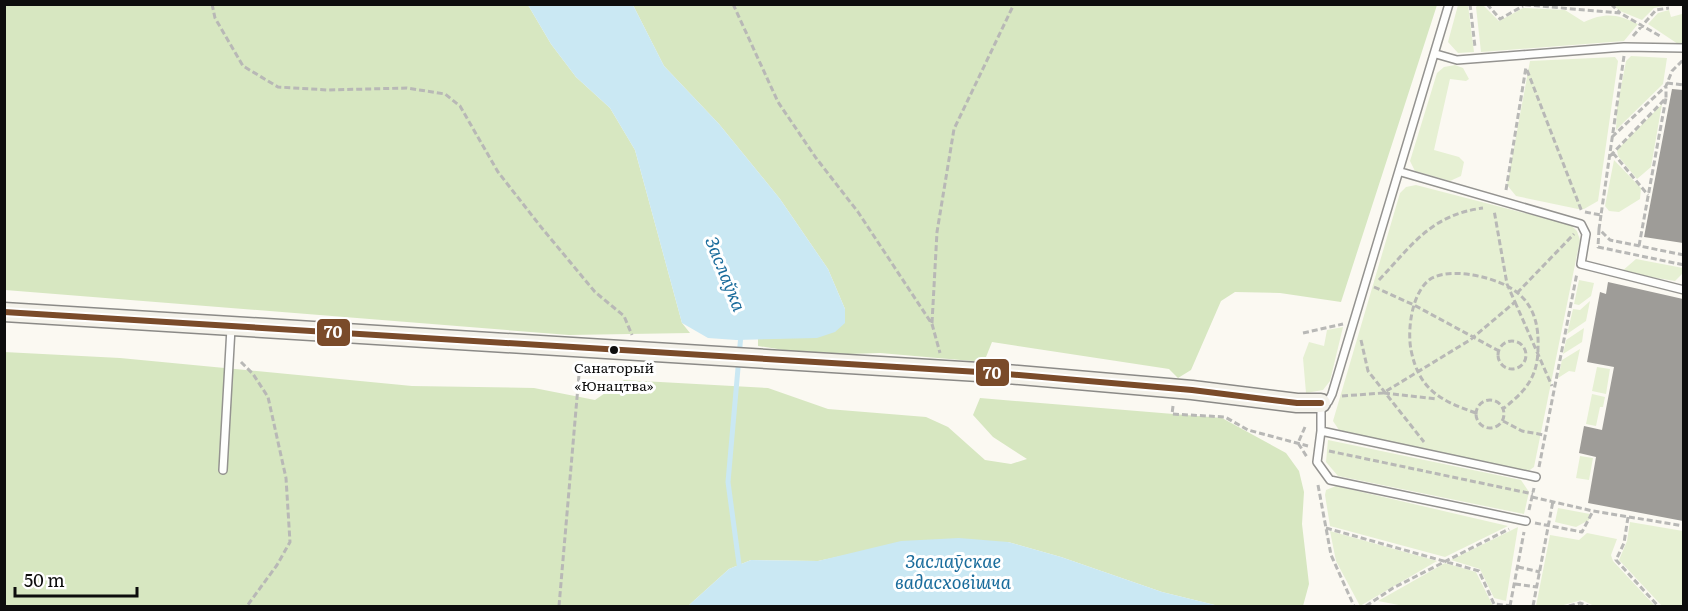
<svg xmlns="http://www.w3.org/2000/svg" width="1688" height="611" font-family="Literata,serif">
<rect width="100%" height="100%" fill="#fbf9f2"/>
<path fill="#e6f0d3" d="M1458 5H1468L1474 52 1458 53 1448 42Z
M1478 5 1484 6 1499 21 1523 8 1565 10 1584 22C1605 12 1618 14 1638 24L1624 41 1481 52 1476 7Z
M1613 5 1668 4V5L1654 8 1642 20 1620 11Z
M1669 10 1671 17 1682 14 1683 44H1678L1648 24 1658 13Z
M1631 56 1667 58 1663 84 1616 130 1617 108 1626 61Z
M1615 57 1618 61 1598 201 1584 209H1578L1516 196 1507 185 1530 61Z
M1455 65 1463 68 1469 79 1466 81 1450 79 1434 150 1459 157 1464 162 1461 176 1450 181 1415 171 1410 161 1437 73 1444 67Z
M1662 104 1651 167 1637 179 1618 156 1617 150Z
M1614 160 1641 188 1640 199 1619 212 1609 211 1605 206Z
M1416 185 1571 225 1577 231 1580 240 1534 467 1527 472 1341 433 1333 421 1400 193 1406 187Z
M1636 259 1683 268V273L1675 281 1621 272Z
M1579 280 1594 283 1591 296 1579 305 1574 304Z
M1590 301 1586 321 1567 334 1573 309 1580 310Z
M1343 327 1330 381 1323 390 1306 393 1303 358 1309 342 1324 346 1327 330Z
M1584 328 1582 342 1563 354 1566 340Z
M1580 349 1575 372 1569 371 1558 378 1562 360Z
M1597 367 1610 369 1606 394 1592 391Z
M1592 394 1605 397 1603 407H1600L1596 426 1586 424Z
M1328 440 1521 480 1529 492 1524 514 1338 476 1326 462Z
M1580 456 1593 458 1589 480 1576 478Z
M1336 486 1508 526 1445 557 1330 526 1325 495 1326 490Z
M1558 508 1590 514 1589 520 1576 527 1555 522Z
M1630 522 1683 531V606H1662L1619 560 1627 541Z
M1518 527 1506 601 1494 598 1480 569 1451 560Z
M1330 531 1437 561 1360 606 1336 561Z
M1587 533 1617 539 1611 555 1613 561 1655 606H1594L1582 600 1560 606H1536L1550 535 1579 540Z
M1445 563 1476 572 1493 606H1404L1378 601Z"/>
<path fill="#d7e7c1" d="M4 5H528L551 44 576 77 610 108 635 150 682 323 690 333 569 335 5 290Z
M633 5H1437L1341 302 1280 293 1235 292 1221 301 1191 370 1178 378 1169 369 992 342 984 362 880 353 816 355 758 346V339L786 338 845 309 828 269 780 199 719 124 664 66Z
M4 352 120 358 412 386 534 388 595 400 624 380 768 388 828 409 926 417 948 427 985 460 1011 464 1027 459 993 437 973 415 980 398 1222 418 1286 453 1299 471 1304 492 1302 524 1309 584 1303 606H1219L1162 592 1061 557 1008 542 851 554 818 561 751 560 729 569 688 606H5Z"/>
<path fill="#cae8f3" d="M528 5H633L664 66 719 124 780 199 828 269 845 309V323L835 332 817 338 736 340 708 338 682 323 635 150 610 108 576 77 551 44Z
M959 538 1008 542 1061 557 1162 592 1219 606H688L729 569 751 560 818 561 901 541Z"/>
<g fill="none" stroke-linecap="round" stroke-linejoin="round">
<path stroke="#cae8f3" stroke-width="5" d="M739 564 728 482 741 334"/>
</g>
<path fill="#9e9c98" d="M1672 89 1683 90V243L1644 237Z
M1608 282 1683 299V521L1588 503 1596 457 1579 453 1584 426 1602 430 1614 367 1587 362 1600 292 1606 294Z"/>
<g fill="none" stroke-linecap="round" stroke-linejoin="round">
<defs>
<path id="lane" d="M1449 4 1332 394 1328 402 1321 403V431L1536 477
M1436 54 1457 60 1624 47 1684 48
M1401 172 1581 224 1586 234 1581 264 1684 290
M1321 431 1317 462 1330 480 1526 521
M223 470 231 328"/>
<path id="secondary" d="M4 312 995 373 1192 390 1297 403H1321"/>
</defs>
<use href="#lane" stroke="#949390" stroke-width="10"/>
<use href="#secondary" stroke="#8b8a87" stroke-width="21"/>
<path stroke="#b8b8b6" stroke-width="3" stroke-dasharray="6 3" stroke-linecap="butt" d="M212 4 215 18 243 66 278 87 328 90 407 88 445 94 460 106 498 172 541 227 595 292 624 316 632 335
M733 4 778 102 816 158 858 212 932 324 940 353
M1470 4 1475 47
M1487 4 1500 19 1523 6
M1516 4 1620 13 1660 36
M1611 4 1620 13
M1633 36 1656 10 1669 8
M1527 70 1582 212
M1667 83 1684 85
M1612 137 1666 86 1672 71 1684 59
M1613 153 1648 195
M1610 156 1666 98V87
M1506 190 1526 67
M1585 212 1601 215 1624 56
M1601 215 1599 229 1610 240 1684 255
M1599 229 1598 247 1684 265
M1639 246 1666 98
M1379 280C1413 244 1431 215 1483 208
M1374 287 1414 305 1499 351
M1517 293 1574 234
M1515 302 1552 386
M932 323 937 232 954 129 1014 4
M1303 333 1343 324
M1361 340 1368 371 1424 442
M1498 355a14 14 0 1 1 28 0a14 14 0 1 1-28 0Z
M241 362 253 374 268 397 286 478 290 542 277 565 247 606
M1384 393 1437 399
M1342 396 1383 393 1470 340 1515 302 1507 284 1494 210
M1476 414a14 14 0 1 1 28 0a14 14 0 1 1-28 0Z
M1173 406 1172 414 1225 417 1248 430 1308 446
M1476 413C1441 401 1419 390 1411 350 1407 329 1412 290 1432 278 1444 272 1461 273 1473 275 1515 283 1540 301 1538 348 1538 376 1526 391 1504 408
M1503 421 1522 431 1544 435
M1305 427 1298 443 1307 457
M1329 451 1533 494
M1539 467 1577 273
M1318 485 1331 555 1354 606
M1532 497 1593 511 1684 526
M1529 510 1534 488
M1628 517 1624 543 1616 560 1658 606
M1535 523 1582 532 1593 511
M1326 528 1479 571 1494 604 1514 606
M1518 567 1540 572
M1515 584 1537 587
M559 606 580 363
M1366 606 1393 588 1509 529
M1510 606 1524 532
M1533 606 1553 501
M1569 606 1580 603 1588 606"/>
<use href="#lane" stroke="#fefefd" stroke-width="7"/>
<use href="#secondary" stroke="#f4f2ea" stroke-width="18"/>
<defs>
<path id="bus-1" d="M4 312 995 373 1192 390 1297 403H1321"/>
</defs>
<use href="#bus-1" stroke="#fff" stroke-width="10"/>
<use href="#bus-1" stroke="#7a4b2a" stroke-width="6"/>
</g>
<circle fill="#0d0d0d" stroke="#fff" stroke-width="2" cx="614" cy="350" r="5"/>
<g text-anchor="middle" stroke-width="6" stroke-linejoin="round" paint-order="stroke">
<g font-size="14" fill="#0d0d0d" stroke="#fff">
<text x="614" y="373">Санаторый<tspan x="614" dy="18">«Юнацтва»</tspan></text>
</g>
<g font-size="18" font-style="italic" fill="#1a6c9c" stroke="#fff">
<text transform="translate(725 274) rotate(68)" y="6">Заслаўка</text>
<text x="953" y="568">Заслаўскае<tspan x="953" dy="21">вадасховішча</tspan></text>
</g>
</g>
<g stroke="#fff" stroke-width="2">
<rect x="316" y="318" width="35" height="29" rx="6" fill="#7a4b2a"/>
<rect x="975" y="358" width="35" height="29" rx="6" fill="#7a4b2a"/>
</g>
<g font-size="16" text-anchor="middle" font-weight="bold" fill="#fff">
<text x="333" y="338">70</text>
<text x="992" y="379">70</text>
</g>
<rect width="1688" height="611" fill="none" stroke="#0d0d0d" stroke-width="12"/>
<path d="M15 587v9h122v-9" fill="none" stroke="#0d0d0d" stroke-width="3"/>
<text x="24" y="587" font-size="18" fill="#0d0d0d" stroke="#ffffff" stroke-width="4.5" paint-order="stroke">50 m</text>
</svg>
